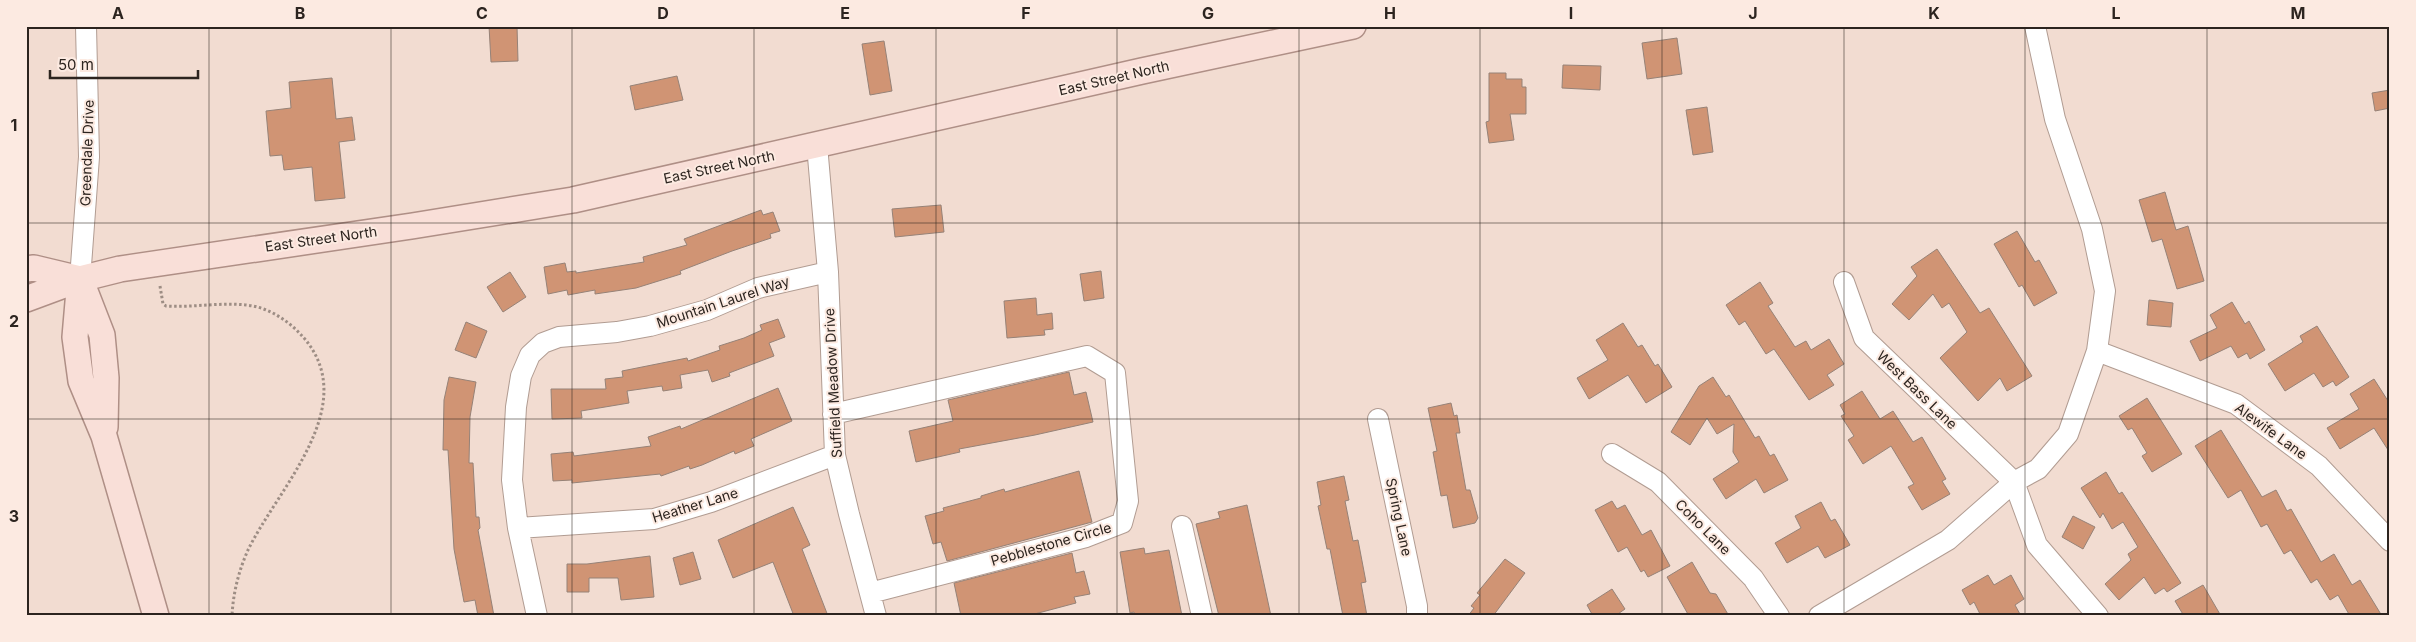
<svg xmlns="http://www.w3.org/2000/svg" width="2416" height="642" font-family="Inter,sans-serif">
<rect width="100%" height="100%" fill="#f2dcd1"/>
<path fill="#d09474" stroke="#968277" d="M489 26H517L518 61 491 62Z
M1677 38 1682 74 1647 79 1642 43Z
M884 41 892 91 870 95 862 44Z
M1563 65 1601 66 1600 90 1562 88Z
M1489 73H1506V79H1522V87H1526V114H1510L1514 140 1489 143 1486 122 1489 121Z
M677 76 683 100 635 110 630 86Z
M332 78 336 119 352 117 355 140 339 142 345 198 315 201 312 167 284 170 282 155 270 156 266 111 291 108 289 82Z
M2390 90V108L2375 111 2372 93Z
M1707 107 1713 152 1693 155 1686 110Z
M2165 192 2176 230 2188 226 2204 281 2177 289 2162 239 2152 242 2139 200Z
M941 205 944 232 895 237 892 209Z
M761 210 763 215 773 212 780 231 770 234 771 238 732 251 680 271 681 274 636 288 595 294V290L568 295 567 290 548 294 544 267 565 263 567 272 576 271V273L644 262 643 257 687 245 684 239Z
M2017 231 2035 262 2039 260 2057 293 2034 306 2022 285 2019 287 1994 244Z
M1937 249 1980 313 1989 308 2032 376 2007 391 2000 378 1978 401 1940 358 1967 332 1949 303 1942 308 1933 294 1909 320 1892 304 1917 276 1911 267Z
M1101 271 1104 298 1084 301 1080 274Z
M510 272 526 297 503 312 487 287Z
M1760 282 1773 303 1768 306 1795 347 1806 341 1811 350 1829 339 1844 364 1827 375 1834 385 1809 400 1774 349 1766 354 1745 321 1739 325 1726 305Z
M1036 298 1037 315 1052 313 1053 329 1044 330 1045 335 1007 338 1004 301Z
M2149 300 2173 303 2171 327 2147 325Z
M2232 302 2245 324 2249 321 2265 350 2250 359 2247 353 2238 358 2231 346 2200 361 2190 341 2217 328 2210 315Z
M778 319 785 337 769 343 774 356 729 373 730 376 712 382 708 370 680 375 682 388 663 391 662 386 627 391 629 403 581 411 582 418 552 419 551 389H606L605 379 623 377 622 371 687 358 688 361 720 350 719 346 744 338 762 330 760 325Z
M466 322 487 331 476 358 455 350Z
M1623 323 1638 347 1642 345 1655 366 1658 364 1672 387 1646 403 1628 375 1589 399 1577 378 1608 360 1596 340Z
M2317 326 2349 377 2336 386 2333 381 2323 387 2314 373 2285 391 2268 364 2303 342 2300 336Z
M1069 372 1074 395 1086 392 1093 422 1035 435 959 449 960 452 916 462 909 431 953 421 948 400Z
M449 377 476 382 470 417 469 463H473L476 517H479L480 528 478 530 494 616H478L475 600 464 602 454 549 448 450H443L444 400Z
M1713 377 1726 397 1729 395 1755 438 1759 436 1770 456 1774 454 1788 480 1764 493 1756 479 1726 499 1713 479 1739 462 1733 452 1734 424 1717 434 1707 418 1690 445 1671 432 1699 386Z
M2374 379 2390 404V453L2374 428 2340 449 2327 428 2359 409 2350 394Z
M778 388 792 421 751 439 754 446 735 454 734 451 702 465 690 469 689 466 661 476 660 474 572 483V480L553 481 551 454 573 452 574 456 651 446 648 437 680 426 681 429Z
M1862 391 1880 419 1893 411 1913 442 1922 437 1946 479 1942 481 1950 494 1922 510 1908 487 1914 484 1891 446 1863 464 1848 440 1854 436 1841 416 1845 414 1840 405Z
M2147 398 2182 454 2152 472 2142 456 2147 453 2132 428 2128 430 2119 416Z
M1451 403 1454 416 1457 415 1460 433H1456L1466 490H1470L1478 518 1475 523 1453 528 1447 495 1441 496 1433 452 1437 451 1428 408Z
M2221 430 2262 497 2276 490 2287 511 2291 509 2321 562 2334 554 2352 585 2360 580 2382 616H2350L2338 595 2330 600 2317 579 2311 583 2291 550 2284 554 2267 524 2261 527 2241 490 2228 498 2195 446Z
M1079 471 1092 522 947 561 941 542 933 544 925 516 944 511 943 508 981 498V496L1004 489 1005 492Z
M2106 472 2119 494 2122 492 2181 583 2167 592 2164 588 2155 594 2144 577 2119 600 2105 584 2131 560 2128 554 2138 547 2123 522 2112 529 2103 513 2100 518 2081 488Z
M1344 476 1349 500 1345 501 1353 541 1358 540 1366 582 1361 583 1367 616H1343L1330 549H1327L1318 506 1321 505 1317 482Z
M1612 501 1617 509 1625 505 1642 535 1651 530 1670 566 1648 577 1644 570 1641 572 1627 547 1618 552 1595 510Z
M1821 502 1831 521 1835 519 1850 545 1825 558 1818 546 1787 563 1775 543 1801 528 1795 516Z
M1247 505 1271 616H1219L1196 524 1220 518 1218 512Z
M793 507 810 545 802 549 828 616H794L773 562 733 578 718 540Z
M2073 516 2095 527 2083 549 2062 537Z
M1144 548 1145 554 1169 550 1182 616H1135L1134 612 1130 613 1120 552Z
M693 552 701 579 680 585 673 558Z
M1072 553 1076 573 1084 571 1090 594 1074 597 1076 603 1027 616H961L954 583Z
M650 556 654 597 621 600 618 578H589V592H567V564H587Z
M1505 559 1525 573 1493 616H1468L1474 608 1471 606 1480 595 1477 593Z
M1692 562 1710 593 1716 594 1729 616H1689L1667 577Z
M1988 575 1994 585 2011 575 2024 599 2015 605 2021 616H1981L1974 602 1970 605 1962 590Z
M2203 585 2221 616H2184L2175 601Z
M1612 589 1625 609 1615 616H1593L1587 605Z"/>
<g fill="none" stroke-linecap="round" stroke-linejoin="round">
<defs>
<path id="minor" d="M817 145 828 272 835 455 849 514 876 616
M80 279 89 157 86 26
M1844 282 1864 338 2014 482 2037 545 2098 616
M2097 351 2236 404 2319 466 2390 541
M833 414 1087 356 1115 373 1128 501 1122 523 1086 537 870 593
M1378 419 1417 606V616
M1612 454 1658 482 1753 578 1779 616
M1182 526 1202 616
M518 528 654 519 711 502 835 455
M537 616 518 528 512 480 516 407 521 376 530 355 543 343 559 337 617 332 650 326 707 310 758 288 828 272
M1819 616 1948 540 2014 482 2038 469 2068 434 2097 351 2105 291 2092 229 2055 119 2035 26"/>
<path id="major" d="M26 269 34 268 80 279
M80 279 75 337 81 381 104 436 156 616
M83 286 102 335 106 378 105 427
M26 299 80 279 120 269 412 226 573 200 1142 71 1353 26"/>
</defs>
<use href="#minor" stroke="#b19c92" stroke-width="22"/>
<use href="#major" stroke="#af8f86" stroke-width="28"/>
<path stroke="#9d8d84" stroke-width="3" stroke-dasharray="2.5 2.5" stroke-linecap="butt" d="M160 286 163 304 166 306C195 308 224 301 253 306 273 310 291 323 304 338 362 406 278 488 248 550 239 570 233 593 232 616"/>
<use href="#minor" stroke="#fff" stroke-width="20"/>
<use href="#major" stroke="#f9dfd8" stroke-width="25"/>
</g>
<path fill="none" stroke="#2c241f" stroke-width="1" stroke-opacity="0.55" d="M209 26V616M391 26V616M572 26V616M754 26V616M936 26V616M1117 26V616M1299 26V616M1480 26V616M1662 26V616M1844 26V616M2025 26V616M2207 26V616M26 223H2390M26 419H2390"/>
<g text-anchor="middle" stroke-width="4" stroke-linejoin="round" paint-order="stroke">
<g font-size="14" fill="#2c241f" stroke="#fceae1">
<text transform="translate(1114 78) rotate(-13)" y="5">East Street North</text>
<text transform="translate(87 153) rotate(-88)" y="5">Greendale Drive</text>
<text transform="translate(719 167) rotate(-12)" y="5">East Street North</text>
<text transform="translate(321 239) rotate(-8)" y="5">East Street North</text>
<text transform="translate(723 302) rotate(-18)" y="5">Mountain Laurel Way</text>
<text transform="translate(833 383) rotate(-93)" y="5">Suffield Meadow Drive</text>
<text transform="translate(1917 390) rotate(44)" y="5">West Bass Lane</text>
<text transform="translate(2271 431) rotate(36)" y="5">Alewife Lane</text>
<text transform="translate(695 505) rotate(-17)" y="5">Heather Lane</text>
<text transform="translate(1399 517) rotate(78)" y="5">Spring Lane</text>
<text transform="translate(1703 527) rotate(45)" y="5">Coho Lane</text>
<text transform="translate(1051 544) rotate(-16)" y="5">Pebblestone Circle</text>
</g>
</g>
<rect width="2416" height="642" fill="none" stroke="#fceae1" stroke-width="55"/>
<path d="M50 70v8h148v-8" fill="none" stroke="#2c241f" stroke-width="2.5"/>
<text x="58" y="70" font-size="15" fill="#2c241f" stroke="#fceae1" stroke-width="4" paint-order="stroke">50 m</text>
<rect x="28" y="28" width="2360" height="586" fill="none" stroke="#2c241f" stroke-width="2"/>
<g font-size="16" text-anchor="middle" font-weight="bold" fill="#2c241f">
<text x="118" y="19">A</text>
<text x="300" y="19">B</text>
<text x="482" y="19">C</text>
<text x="663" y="19">D</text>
<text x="845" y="19">E</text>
<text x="1026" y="19">F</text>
<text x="1208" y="19">G</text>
<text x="1390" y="19">H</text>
<text x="1571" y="19">I</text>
<text x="1753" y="19">J</text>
<text x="1934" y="19">K</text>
<text x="2116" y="19">L</text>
<text x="2298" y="19">M</text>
<text x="14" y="131">1</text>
<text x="14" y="327">2</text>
<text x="14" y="522">3</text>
</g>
</svg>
